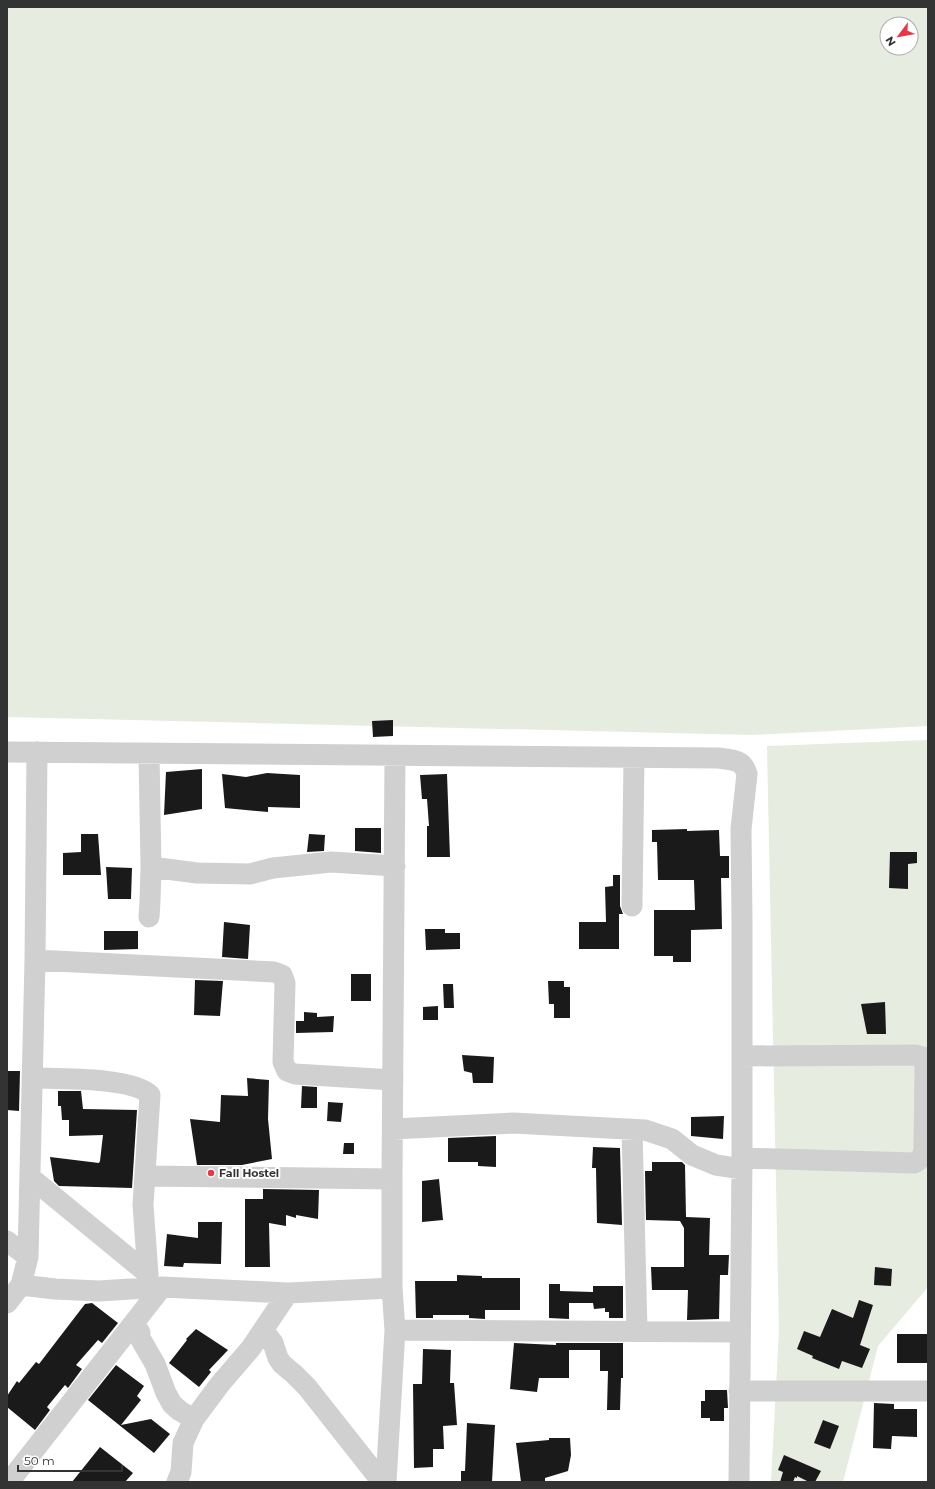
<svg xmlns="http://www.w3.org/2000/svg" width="935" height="1489" font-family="Montserrat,sans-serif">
<rect width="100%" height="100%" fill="#fff"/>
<path fill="#e6ecdf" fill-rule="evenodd" d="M7 7H928V726L753 735 7 717ZM887 24H911V48H887Z
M928 740V1287L878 1346 843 1482H771L779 1330 767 746Z"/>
<path fill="#1a1a1a" d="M393 720V736L373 737 372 721Z
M202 769V809L164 815 166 772Z
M267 773 300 775V808L268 807V812L225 808 222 774 246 777Z
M447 774 450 857H427V826H429L427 799H422L420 775Z
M355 828H381V853L355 851Z
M687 829V831L719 830 720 856H729V878H721L722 929 691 930V962H673V956H654V910H695L694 880H658L657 842H652V830Z
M81 834H98L101 875H63V853L81 852Z
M309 834 325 835 324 851 307 852Z
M890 852H917V863L908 864V889L889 888Z
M106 867 132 868 131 899H108Z
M613 875H620V906L623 914H619V949H579V922H606L605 887 613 886Z
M224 922 250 925 248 959 222 957Z
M425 929H445V933H460V949L426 950Z
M104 931H138V949L104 950Z
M351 974H371V1001H351Z
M195 980 223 981 220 1016 194 1015Z
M548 981H564V987H570V1018H554V1004H549Z
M443 984H453L454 1008H444Z
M885 1002 886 1034H867L861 1004Z
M438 1006V1020H423V1007Z
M304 1012 317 1013V1017L334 1016 333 1032 296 1033V1021H304Z
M462 1055 494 1057 493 1083H473L472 1073 464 1071Z
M7 1071H20L19 1111 7 1110Z
M247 1078 269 1080 268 1119 272 1159 242 1165H197L190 1119 220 1122 221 1095 248 1096Z
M302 1086 317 1087V1108H301Z
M58 1091H81L83 1109 137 1110 132 1188 59 1186 54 1181 50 1157 99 1163 100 1161 103 1135 69 1136V1120H62L61 1106H58Z
M328 1102 343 1103 341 1122 327 1121Z
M724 1116 723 1139 691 1136V1117Z
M496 1136V1167L478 1166V1162H448V1138Z
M344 1143H354V1154H343Z
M593 1147 620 1148 622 1225 597 1223 596 1168H592Z
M652 1162H682L685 1165 686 1217 710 1218 709 1255H729L728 1275H720L719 1319 687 1320 688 1290H652L651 1267H684V1228L680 1221 646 1220 645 1171H652Z
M439 1179 443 1220 422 1222V1181Z
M263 1189 319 1190 318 1219 296 1215V1218L286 1215V1226L269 1223 270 1267H245V1199H263Z
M198 1222H222L221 1264 184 1263 183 1267 164 1266 167 1234 198 1238Z
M875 1267 892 1269 891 1286 874 1285Z
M457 1275 482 1276V1278H520V1310H485V1319L469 1318V1315H433V1318H416L415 1281H457Z
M549 1284H560V1291L593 1292V1286H623V1318H609V1312H605V1308L594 1309 593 1303H569V1319L549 1318Z
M859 1300 873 1305 860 1345 870 1349 862 1368 842 1361 839 1369 812 1358 813 1356 797 1349 804 1331 820 1337 832 1309 853 1318Z
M92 1303 118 1323 102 1343 98 1340 76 1365 82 1369 68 1388 65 1385 47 1407 50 1410 35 1430 7 1407V1396L17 1381 19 1383 36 1362 39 1364 85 1304Z
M196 1329 228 1350 209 1370 211 1372 199 1387 169 1363 187 1340 186 1339Z
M897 1334H927V1363H897Z
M514 1343 556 1345V1343H623V1378H621L620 1410H607L608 1371H600V1350H569V1378H539L537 1392 510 1389Z
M423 1349 451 1350 450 1383H454L457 1425 443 1426 444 1449H433V1467L414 1468 413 1384H422Z
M116 1365 144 1386 137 1396 141 1400 121 1425 151 1419 170 1434 154 1453 88 1400Z
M705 1390H727L728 1408H724V1421H710V1418H701V1401H705Z
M874 1403 894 1404V1409H917V1437L892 1436 891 1449 873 1448Z
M823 1420 839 1426 830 1449 814 1443Z
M467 1423 495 1425 492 1482H461V1471H465Z
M549 1438H570L571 1455 568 1471 545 1478V1482H521L516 1443 549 1440Z
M100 1447 133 1473 125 1482H72Z
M784 1455 821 1471 815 1482H809L797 1476V1478L795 1477 793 1482H780L783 1472 778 1470Z"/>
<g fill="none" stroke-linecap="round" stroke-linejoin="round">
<path stroke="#d0d0d0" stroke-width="21" d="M7 752 718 758C732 760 743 759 747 774L741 829 742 921V1158L739 1482
M151 867 197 873 250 874 273 868 331 862 395 866
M632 906 634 758
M149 917 150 901 151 867 149 753
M35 960 274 972 282 975 285 983 283 1062 287 1071 295 1074 393 1080
M742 1056 916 1055 923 1057 925 1065 924 1149C923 1156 921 1160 914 1163L742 1158
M32 1078C58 1079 133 1077 150 1095L143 1205 149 1288
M393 1129 513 1123 645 1130 672 1139 692 1155 716 1165 742 1169
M632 1129 637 1331
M145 1176 392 1179
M30 1177 147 1273
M7 1241 28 1257
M21 1285 55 1289 99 1291 162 1287 288 1293 392 1288
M7 1303 21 1285 28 1257 35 960 37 752
M135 1323 140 1333V1338L155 1364 166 1393 172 1404 180 1411 194 1419
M263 1330 273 1343 278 1358 282 1364 294 1374 307 1387 382 1482
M395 1330 740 1332
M739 1391H928
M9 1482 162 1287
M177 1482 181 1472 183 1443 194 1419 220 1384 251 1348 288 1293
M386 1482 395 1330 392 1288V1179L395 756"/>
</g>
<circle fill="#e63946" stroke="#fff" stroke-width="1.5" cx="211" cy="1173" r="4"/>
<g text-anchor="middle" stroke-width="4" stroke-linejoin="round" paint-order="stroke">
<g font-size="11" font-weight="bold" fill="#333" stroke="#fff" text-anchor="start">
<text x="219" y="1177">Fall Hostel</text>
</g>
</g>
<rect width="935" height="1489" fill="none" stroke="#333333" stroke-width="16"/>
<g transform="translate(899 36) rotate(238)"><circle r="19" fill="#ffffff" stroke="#adadad"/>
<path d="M0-3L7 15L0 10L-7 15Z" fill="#e63946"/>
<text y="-6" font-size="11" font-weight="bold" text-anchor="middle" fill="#333333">N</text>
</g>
<path d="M18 1465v6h104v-6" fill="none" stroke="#333333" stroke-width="2"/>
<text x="24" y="1465" font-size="12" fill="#333333" stroke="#ffffff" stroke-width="3" paint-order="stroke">50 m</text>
</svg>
